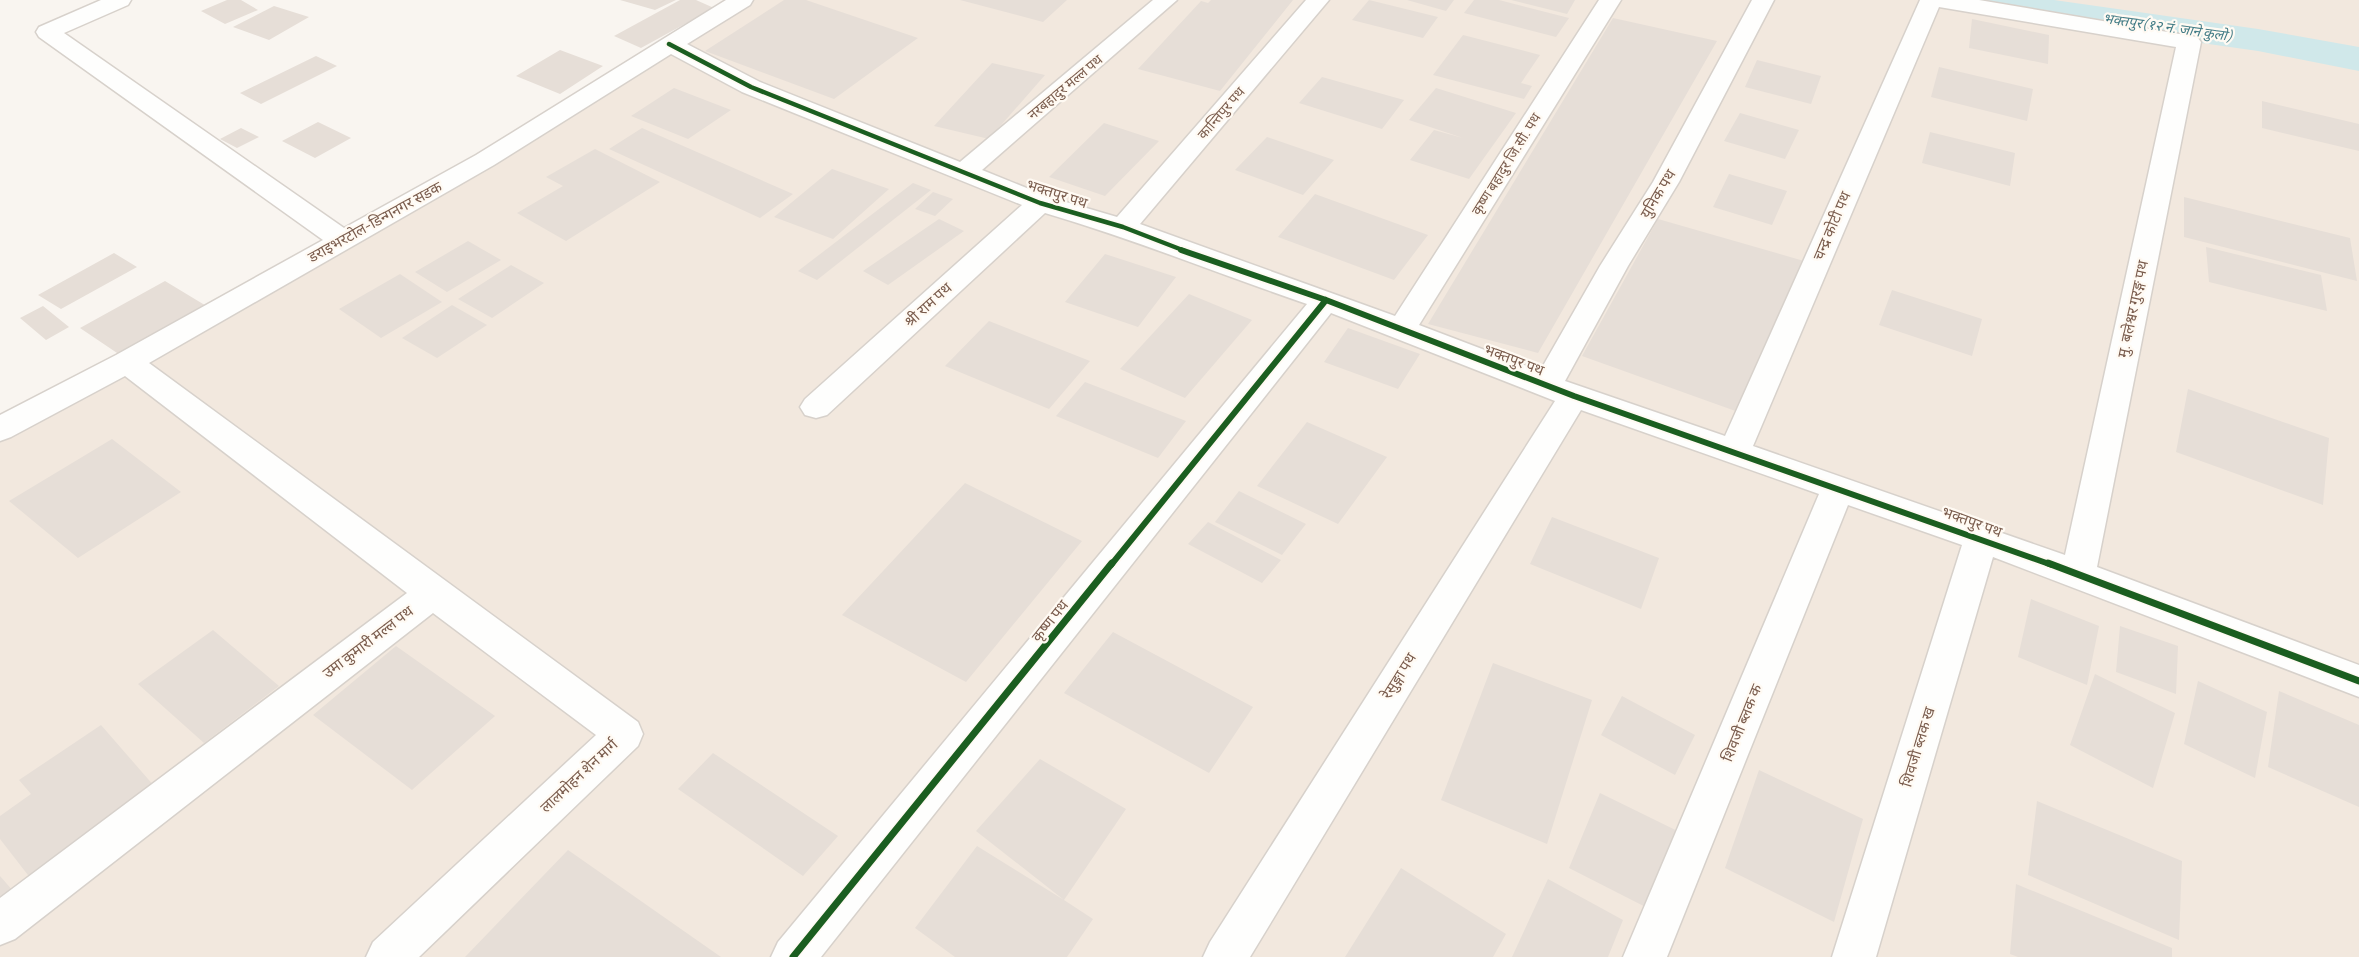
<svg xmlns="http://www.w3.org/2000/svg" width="2359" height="957" font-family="Manrope,'Noto Sans Devanagari',sans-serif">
<rect width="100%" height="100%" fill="#f9f5f0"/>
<path fill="#f2e8de" d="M745 0H2359V957H0V432Z"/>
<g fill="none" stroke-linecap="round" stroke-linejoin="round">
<path fill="#d0e8ea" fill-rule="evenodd" d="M1958 0H2054L2258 29 2359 47V71L2258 51 1976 11 1963 8Z"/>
</g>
<path fill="#e6ded7" d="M227 0H241L258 10 225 24 201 11Z
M620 0H676L655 10Z
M680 0H696L714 8 641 48 614 36Z
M784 0H806L918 38 834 99 705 51Z
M960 0H1067L1043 22Z
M1211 0H1293L1220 91 1138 69 1201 1 1208 3Z
M1369 0 1438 17 1423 38 1352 20Z
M1407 0H1454L1446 11Z
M1474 0H1499L1569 18 1556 37 1464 13Z
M1511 0H1575L1567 14Z
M274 6 309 17 269 40 233 27Z
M1613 18 1717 41 1538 353 1428 324Z
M1972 19 2049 35 2048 64 1969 48Z
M1463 35 1540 55 1521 83 1532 86 1524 99 1433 75Z
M560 50 603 66 560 94 516 76Z
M316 56 337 66 261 104 240 93Z
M1757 60 1821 76 1811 104 1745 87Z
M992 63 1045 75 989 139 934 126Z
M1939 67 2033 89 2027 121 1931 97Z
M1322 77 1404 100 1382 129 1299 103Z
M674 88 731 110 688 139 631 116Z
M1436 88 1516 113 1469 179 1410 160 1434 130 1463 138 1409 120Z
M2262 101 2359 124V151L2262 128Z
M1740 113 1799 130 1785 159 1724 141Z
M318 122 351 138 315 158 282 141Z
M1104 123 1159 141 1105 196 1049 177Z
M241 128 259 137 237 148 220 139Z
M642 128 793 194 760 218 609 149Z
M1930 132 2015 153 2010 186 1922 163Z
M1267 137 1334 160 1303 195 1235 170Z
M595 149 660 182 566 241 517 213 563 186 546 177Z
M832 169 889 189 833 239 774 217Z
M1729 174 1787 191 1772 225 1713 207Z
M913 183 931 190 817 280 798 271Z
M933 192 953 199 935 216 915 209Z
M1315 194 1428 235 1394 280 1278 237Z
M2184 197 2350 238 2357 281 2184 237Z
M939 219 964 231 888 285 863 271Z
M1658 219 1811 263 1741 413 1582 356Z
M468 241 501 260 447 292 415 272Z
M2206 247 2321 275 2327 311 2209 282Z
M114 253 137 267 61 309 38 295Z
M1105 254 1176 277 1138 327 1065 302Z
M511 265 544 283 492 318 458 299Z
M400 274 442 302 381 338 339 309Z
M165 281 208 307 123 357 80 328Z
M1892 290 1982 319 1972 356 1879 325Z
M1189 294 1252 320 1185 398 1120 369Z
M452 305 487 325 437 358 402 338Z
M43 306 69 327 46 340 20 318Z
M989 321 1090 361 1049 409 945 366Z
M1348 328 1420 354 1398 389 1324 362Z
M1085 382 1186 421 1158 458 1056 416Z
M2188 389 2329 438 2323 505 2176 452Z
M1307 422 1387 457 1338 524 1257 486Z
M112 439 181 492 78 558 9 501Z
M965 483 1082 541 966 682 842 615Z
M1239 491 1306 524 1282 555 1215 522Z
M1552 517 1659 558 1641 609 1530 564Z
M1208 522 1281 560 1262 583 1188 544Z
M2031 599 2099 626 2087 685 2018 657Z
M2120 626 2178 646 2176 694 2116 672Z
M213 630 279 686 204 743 138 684Z
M1113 632 1253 707 1209 773 1064 693Z
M396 646 495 716 412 790 313 715Z
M1493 663 1592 700 1547 844 1441 800Z
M2095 674 2175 713 2153 788 2070 745Z
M2198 681 2267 712 2255 778 2184 744Z
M2279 691 2359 725V807L2268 767Z
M1622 696 1695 735 1675 775 1601 735Z
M101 725 155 787 38 888 0 839V816L31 794 19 780Z
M713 753 838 836 803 876 678 789Z
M1040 759 1126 809 1064 900 1093 919 1067 957H955L915 928 977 846 1064 900 976 831Z
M1759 770 1863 819 1834 922 1725 868Z
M1600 793 1702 843 1675 922 1569 868Z
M2037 801 2182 861 2179 940 2028 875Z
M568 850 721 957H465Z
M1401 868 1506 934 1493 957H1345Z
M0 876 20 899 0 914Z
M1548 879 1623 920 1608 957H1512Z
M2016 884 2172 948V957H2018L2010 954Z"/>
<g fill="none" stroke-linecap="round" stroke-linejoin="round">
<defs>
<path id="minor" d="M101 0H131L128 5 64 33 344 228 476 155 726 0H753L750 5 687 44 760 82 960 162 1153 0H1177L982 170 1049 197 1117 217 1306 0H1329L1140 224 1395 316 1599 0H1621L1419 325 1540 371 1600 266 1653 182 1752 0H1774L1679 182 1628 266 1565 381 1725 436 1920 0H1979L2197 37 2201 42 2097 567 2359 665V697L1993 557 1876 957H1832L1962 545 1848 505 1667 957H1623L1819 494 1581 410 1250 957H1203L1210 942 1555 401 1331 313 821 957H771L778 942 1307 304C1219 274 1134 239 1045 213L827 415 816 418 805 415 800 407 805 399 1022 205 742 92 671 54 494 165 149 363 638 722 643 734 638 746 419 957H366L373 942 596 735 433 613 15 939 0 945V898L407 593 125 376 11 437 0 441V415L116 355 323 240 39 37 36 32 39 27ZM1939 7 2176 47 2065 555 1753 446Z"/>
</defs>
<use href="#minor" stroke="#d7d1cb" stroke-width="3"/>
<use href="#minor" fill="#fefefd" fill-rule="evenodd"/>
<defs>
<path id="cycleway-far2" d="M669 44 751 87 1040 203 1123 227 1185 251"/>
<path id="cycleway-far1" d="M1181 250 1326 300 1574 396 2052 565
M1111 565 1326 300"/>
<path id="cycleway" d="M2048 563 2359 681
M793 957 1112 563"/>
</defs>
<use href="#cycleway-far2" stroke="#fffaf3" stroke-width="8"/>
<use href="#cycleway-far1" stroke="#fffaf3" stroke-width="10"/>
<use href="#cycleway" stroke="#fffaf3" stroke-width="10"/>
<use href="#cycleway-far2" stroke="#1b5e20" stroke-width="4.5"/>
<use href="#cycleway-far1" stroke="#1b5e20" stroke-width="6"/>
<use href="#cycleway" stroke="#1b5e20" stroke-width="7"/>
</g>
<g text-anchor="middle" stroke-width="4.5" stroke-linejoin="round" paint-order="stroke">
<g font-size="14" font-style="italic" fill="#437c86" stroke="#fffaf3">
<text transform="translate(2168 27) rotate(8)" y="5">भक्तपुर(१२ नं. जाने कुलो)</text>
</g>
<g font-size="14" fill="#7a5c4d" stroke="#fffaf3">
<text transform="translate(1065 87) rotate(-40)" y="5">नरबहादुर मल्ल पथ</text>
<text transform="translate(1221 113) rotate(-49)" y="5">कान्तिपुर पथ</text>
<text transform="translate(1506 164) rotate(-58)" y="5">कृष्ण बहादुर जि.सी. पथ</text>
</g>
<g font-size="15" fill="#7a5c4d" stroke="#fffaf3">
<text transform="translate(1057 194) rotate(18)" y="5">भक्तपुर पथ</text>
<text transform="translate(1658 194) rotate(-59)" y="5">युनिक पथ</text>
<text transform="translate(375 222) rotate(-29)" y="5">डराइभरटोल-डिन्गनगर सडक</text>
<text transform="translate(1832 226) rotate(-67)" y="5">चन्द्र कोटी पथ</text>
<text transform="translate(928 305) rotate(-42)" y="5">श्री राम पथ</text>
<text transform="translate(2133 309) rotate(-78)" y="5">मु. बलेश्वर गुरङ्ग पथ</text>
<text transform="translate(1514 360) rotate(21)" y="5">भक्तपुर पथ</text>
<text transform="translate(1972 522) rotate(20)" y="5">भक्तपुर पथ</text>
<text transform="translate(1050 621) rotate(-51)" y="5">कृष्ण पथ</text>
<text transform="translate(368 642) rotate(-37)" y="5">उमा कुमारी मल्ल पथ</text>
<text transform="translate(1399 676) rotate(-58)" y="5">रेसुङ्गा पथ</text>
<text transform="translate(1742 723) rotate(-68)" y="5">शिवजी ब्लक क</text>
<text transform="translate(1918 747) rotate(-73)" y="5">शिवजी ब्लक ख</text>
<text transform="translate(579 776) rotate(-43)" y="5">लालमोहन शेन मार्ग</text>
</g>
</g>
</svg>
